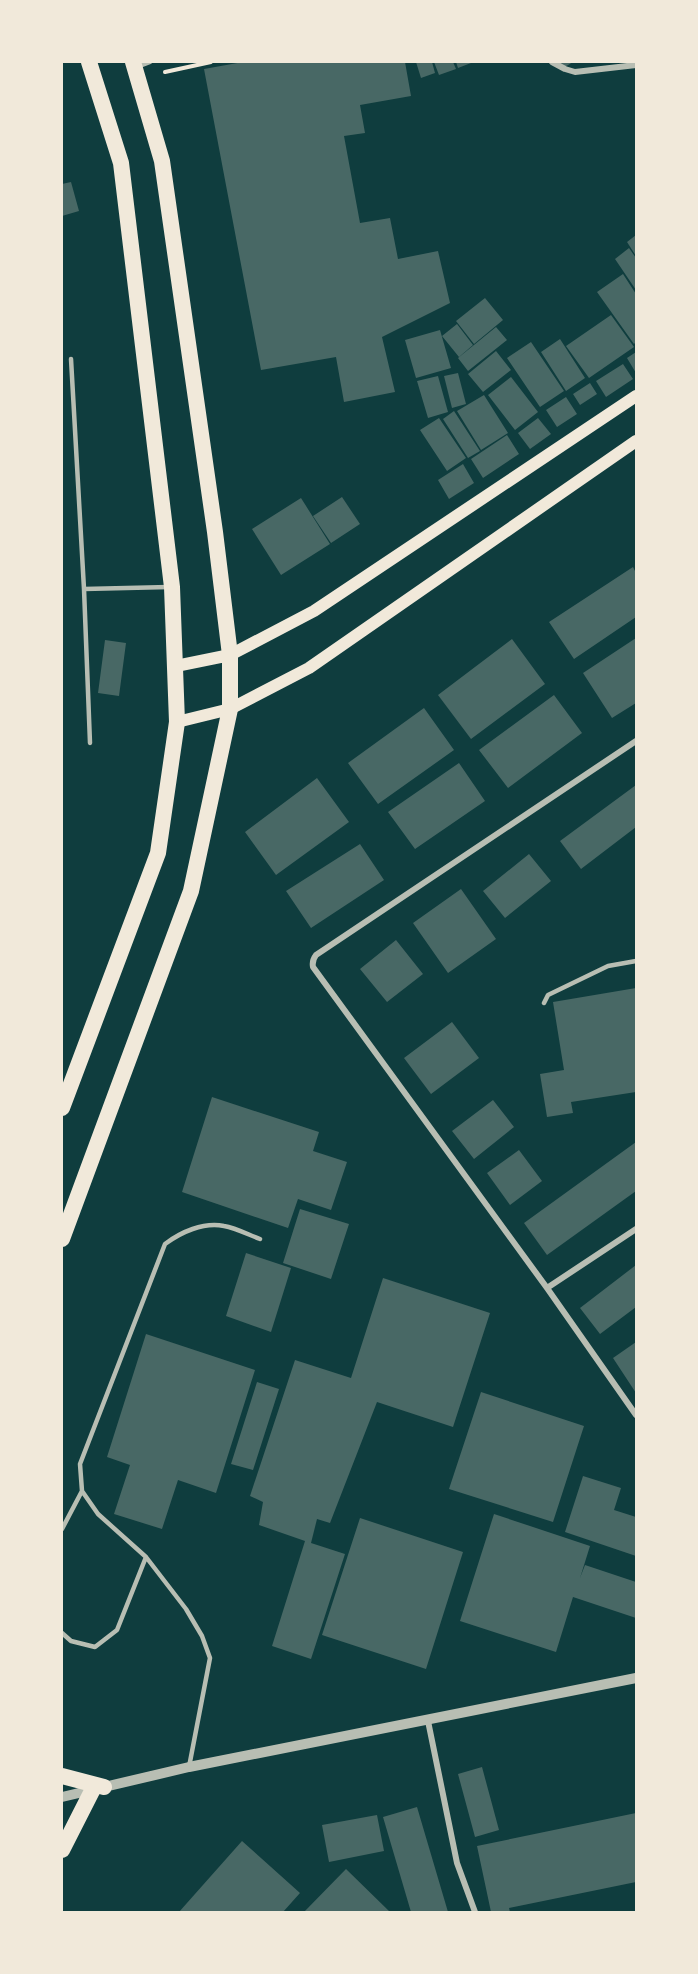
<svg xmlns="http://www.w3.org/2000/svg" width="698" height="1974" font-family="Figtree,sans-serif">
<rect width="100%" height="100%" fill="#0f3d3e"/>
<path fill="#486865" d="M243 62H405L411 96 360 105 365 133 344 136 360 223 390 218 398 259 438 251 450 303 382 337 395 392 344 402 336 357 261 370 204 69Z
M416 62H432L435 73 421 78Z
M434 62H453L456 69 439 75Z
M456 62H470L471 63 458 68Z
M559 62H573L563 68Z
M71 182 79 211 62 216V184Z
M636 235V256L627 242Z
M629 248 636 258V290L615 259Z
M623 274 636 294V342L634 344 597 292Z
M485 298 503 320 474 344 456 321Z
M611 315 634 347 589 378 566 346Z
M457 324 473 345 459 357 442 336Z
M496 327 507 340 468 371 458 358Z
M440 330 451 368 416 378 405 340Z
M560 339 585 378 566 391 541 352Z
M531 342 564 391 540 407 507 358Z
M496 351 511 370 483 392 468 374Z
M636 352V373L627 358Z
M623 364 633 379 606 397 596 381Z
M458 373 466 404 452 408 444 376Z
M438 376 448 412 428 418 417 381Z
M511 377 538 412 515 430 488 395Z
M590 383 597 394 580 405 573 394Z
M484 395 508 433 481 450 457 411Z
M566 397 577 414 557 427 546 410Z
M454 411 480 451 468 458 443 419Z
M439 418 466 458 447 471 420 430Z
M538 418 551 434 530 449 518 433Z
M507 435 519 454 483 478 471 459Z
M463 464 474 483 449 499 438 480Z
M342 497 360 524 331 543 313 516Z
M301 498 330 544 281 575 252 529Z
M633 567 636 573V617L574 659 549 622Z
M636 638V703L612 718 583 673Z
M512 639 545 684 471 739 438 695Z
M105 640 126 643 119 696 98 693Z
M554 695 582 733 508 788 479 750Z
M424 708 454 750 378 804 348 763Z
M459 763 485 801 415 849 388 812Z
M317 778 349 822 276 875 245 832Z
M636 785V827L581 869 560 841Z
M360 844 384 880 311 928 286 891Z
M529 854 551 881 505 918 483 891Z
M461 889 496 939 448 973 413 923Z
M396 940 423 974 387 1002 360 969Z
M636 988V1092L571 1102 573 1113 547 1117 540 1074 564 1070 553 1002Z
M452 1022 479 1058 431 1094 404 1058Z
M212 1097 319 1132 313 1151 347 1162 331 1210 298 1199 288 1228 182 1192Z
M493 1100 514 1127 474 1159 452 1131Z
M636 1142V1191L547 1255 524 1223Z
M519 1150 542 1181 510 1205 487 1173Z
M300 1209 349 1224 331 1279 283 1263Z
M246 1253 291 1268 271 1332 226 1316Z
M636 1265V1307L600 1334 580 1308Z
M383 1278 490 1313 453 1427 377 1402 330 1523 317 1519 311 1543 345 1554 311 1659 272 1646 305 1541 259 1525 263 1502 250 1496 295 1360 351 1378Z
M146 1334 255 1370 216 1493 178 1480 162 1529 114 1514 130 1465 107 1457Z
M636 1342V1393L613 1358Z
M257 1382 279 1389 253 1470 231 1464Z
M481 1392 584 1426 553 1522 449 1489Z
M583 1476 621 1488 614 1510 636 1517V1556L565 1532Z
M494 1514 590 1546 580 1578 585 1565 636 1582V1618L573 1597 556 1652 460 1621Z
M360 1518 463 1552 426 1669 322 1635Z
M482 1767 499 1830 475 1837 458 1774Z
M417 1807 448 1912H411L383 1817Z
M636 1813V1882L509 1908 510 1912H491L477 1846Z
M377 1815 384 1851 329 1862 322 1825Z
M242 1841 300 1893 283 1912H179Z
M346 1869 390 1912H304Z"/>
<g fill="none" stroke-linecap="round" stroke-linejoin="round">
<path stroke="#f1e9da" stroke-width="4" d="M165 72 211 62"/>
<path stroke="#b8beb3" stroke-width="4.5" d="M137 67 150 62
M71 359 84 589 90 743
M84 589 169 587
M544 1003 548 995 608 966 636 961
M62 1529 82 1491
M62 1633 71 1641 95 1647 117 1630 146 1557
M189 1767 210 1658 202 1636 186 1609 146 1557 98 1514 82 1491 80 1464 165 1244C181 1232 203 1222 224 1226 236 1228 249 1235 260 1239"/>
<path stroke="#b8beb3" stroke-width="6" d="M552 62 565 69 575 72 636 65
M636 741 316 955C313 959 312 962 313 967L547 1288 636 1415
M547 1288 636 1229
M428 1721 457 1863 475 1912"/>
<path stroke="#b8beb3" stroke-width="10" d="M62 1797 189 1767 636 1678"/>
<path stroke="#f1e9da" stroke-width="12" d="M176 666 230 655 314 611 636 396
M177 722 230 709 309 668 636 441"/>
<path stroke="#f1e9da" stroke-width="16" d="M62 1108 158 853 177 722 172 587 121 163 89 62
M62 1239 191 891 230 709V655L215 532 162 161 133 62
M62 1776 104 1787
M62 1850 92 1791"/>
</g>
<rect width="698" height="1974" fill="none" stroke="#f1e9da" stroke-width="126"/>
</svg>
